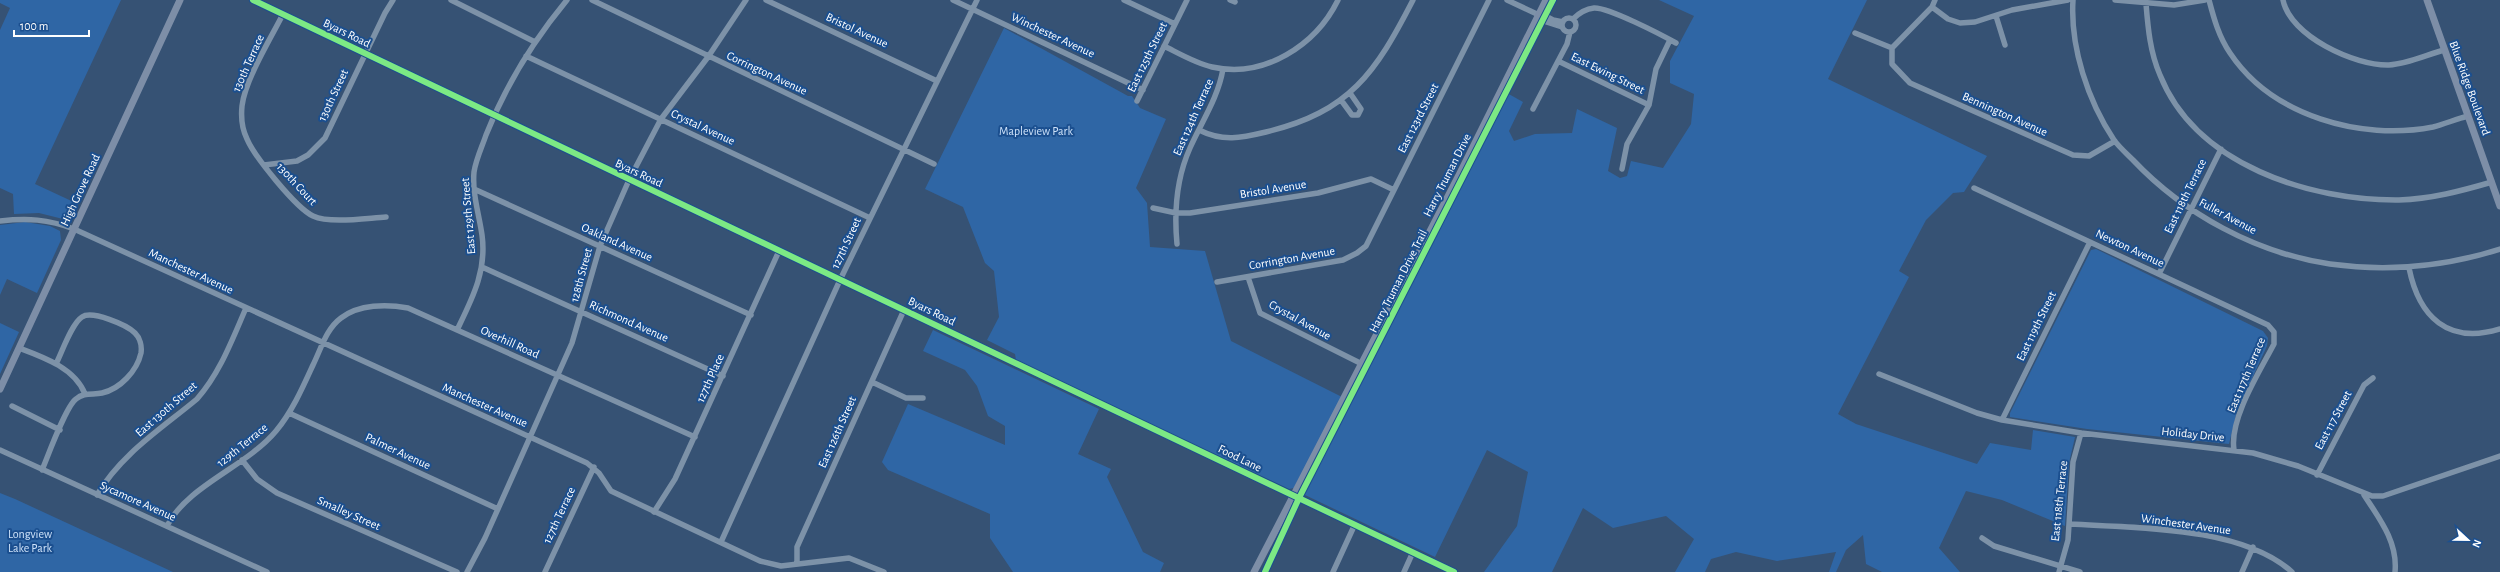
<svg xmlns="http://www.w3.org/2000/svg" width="2500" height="572" font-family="'Alegreya Sans',sans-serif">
<rect width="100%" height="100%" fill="#365274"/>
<path fill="#2f66a5" d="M0 0H121L35 184 78 204 71 219 67 220 39 213 14 214 13 194 0 188V30L10 8 0 3Z
M1659 0H1867L1828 79 1987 156 1964 192 1953 193 1926 220 1899 271 1909 277 1838 414 1856 424 1977 464 1990 443 2031 450 2033 430 2075 437 2069 463 2065 526 2002 500 1966 491 1939 548 1960 572H1882L1866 564 1863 535 1846 550 1836 572H1829L1836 552 1777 561 1736 552 1711 559 1705 572H1675L1694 539 1666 516 1613 528 1583 508 1552 572H1484L1517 526 1528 472 1487 450 1435 557 1305 495 1304 491 1363 379 1507 93 1523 102 1509 131 1514 141 1535 134 1572 133 1577 109 1617 128 1608 171 1620 178 1627 176 1631 161 1663 168 1691 124 1694 94 1670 83V61L1694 16Z
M1004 28 1128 96H1132L1140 108 1166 119 1136 188 1147 203 1150 247 1205 251 1231 341 1342 397 1294 488 1289 489 1016 360 1015 354 987 340 999 317 994 271 985 263 963 207 925 189Z
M25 222 50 226 60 231 61 240 37 293 7 279 0 295V225Z
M2096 249 2263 331 2268 338 2267 346 2237 411 2229 444 2087 429 2010 417V413L2091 250Z
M0 323 19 332 0 374Z
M933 330 1099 409 1078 454 1111 469 1107 477 1143 552 1164 563 1160 572H1013L990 538V514L888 470 882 462 908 404 1005 445V426L988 416 977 386 965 370 923 351Z
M0 493 15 499 173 572H0Z"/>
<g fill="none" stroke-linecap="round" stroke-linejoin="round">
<path stroke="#7d92a8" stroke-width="5.5" d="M253 0 1454 572
M451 0 535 42
M592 0 934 164
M766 0 937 81
M953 0 1143 90
M1124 0 1175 24
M1230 0 1235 2
M1507 0 1539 15
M1935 0 1932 7 1892 48V64L1910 83 2073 155 2089 156 2115 141
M2073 0C2070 47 2088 101 2114 140 2119 147 2127 154 2133 160 2184 214 2256 253 2330 264 2388 272 2444 267 2500 249
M2115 0 2174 5 2205 0
M2209 0C2214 19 2219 37 2230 53 2272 116 2361 141 2433 127 2445 124 2456 119 2468 116
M2283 0C2290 36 2355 66 2389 65 2408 64 2426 55 2444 50
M2146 4C2148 28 2150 52 2160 75 2196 165 2310 201 2399 200 2431 199 2461 191 2492 182
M1932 7 1948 19 1960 23 1975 22 2012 10 2068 0
M1540 13 1553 20 1563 22
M283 14C271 38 245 80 242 106 241 116 242 129 247 139 254 156 296 208 313 216 330 224 367 218 386 217
M1996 16 2005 45
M1562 25a7 7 0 1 1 14 0a7 7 0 1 1-14 0Z
M1537 19 1562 27
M1573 19C1579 13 1585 9 1594 8 1608 7 1662 35 1676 43
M1855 33 1892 48
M1164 46C1180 54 1195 63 1212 67 1264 79 1316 45 1338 0
M526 56 870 218
M1558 61 1649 105
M1341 100 1352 115H1358L1361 109 1350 93
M1137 101 1187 0
M1533 109 1567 44 1570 32
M1199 130C1223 142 1241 138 1266 132 1350 112 1376 72 1413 0
M264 165 297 161 308 155 325 138 385 13 393 0
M1622 169 1627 144 1649 105 1656 69 1670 40
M1974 188 2268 325 2274 332V344C2260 371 2229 419 2234 450
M474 189 751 315
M1153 208 1176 213H1190L1318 193 1371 179 1394 190
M0 221C27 218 48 219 74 229L587 463 599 473 611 491 760 561 781 566 849 558 884 572
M1177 244C1174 212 1177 177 1190 148 1202 121 1218 98 1223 69
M482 267 723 376
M2409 268C2419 317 2448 345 2500 329
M2159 274 2221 149
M1248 277 1260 313 1362 364
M1217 282 1343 260 1357 253 1366 246 1489 0
M457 330C472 299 487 271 482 235 479 214 472 193 474 172 476 159 482 147 486 135 506 85 533 41 567 0
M19 348C43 357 75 368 85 394
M1879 374 1977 413 2002 420 2081 433 2253 453 2298 466 2372 496H2383L2500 456
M872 382 906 398H923
M12 406 60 430
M289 413 498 509
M2002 420 2090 242
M0 450 267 572
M242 460 257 479 277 493 457 572
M42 470C48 456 66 406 76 399 84 392 93 395 102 393 120 389 137 371 141 353 142 346 140 338 135 333 127 325 92 310 82 317 72 323 62 352 56 364
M2317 475 2364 385 2373 378
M97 495C121 454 161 429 197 399 220 373 232 340 246 308
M2364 495C2379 518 2398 542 2395 572
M654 512 675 479 779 251
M2070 524C2136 528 2241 526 2292 572
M167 526C188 485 246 467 276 431 292 412 303 387 313 365 321 349 326 329 341 318 359 304 387 304 408 308L695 437
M1982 538 1994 546 2080 572
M721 542 840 280 977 0
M797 564V547L904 310
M467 572 485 538 572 343 600 246 629 180 661 119 708 57 746 0
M545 572 594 467
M1333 572 1355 524
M1404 572 1413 552
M2059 572 2068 540 2073 462 2081 433
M2242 572 2253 547"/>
<path stroke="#7d8ea7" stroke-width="7" d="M2427 0 2500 206
M0 389 180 0
M1254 572 1460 173 1546 0"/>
<defs>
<path id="cycleway" d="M253 0 1454 572
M1265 572 1299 498 1553 0"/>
</defs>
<use href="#cycleway" stroke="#1b4f8f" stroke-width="8"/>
<use href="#cycleway" stroke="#7ce984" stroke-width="6"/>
</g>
<g text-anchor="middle" stroke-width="4" stroke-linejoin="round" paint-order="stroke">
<g font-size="12" fill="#fff" stroke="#1b4f8f">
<text transform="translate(857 30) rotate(25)" y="4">Bristol Avenue</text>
<text transform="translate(347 33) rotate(26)" y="4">Byars Road</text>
<text transform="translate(1053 35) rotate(25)" y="4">Winchester Avenue</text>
<text transform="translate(1147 57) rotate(-64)" y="4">East 125th Street</text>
<text transform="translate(248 63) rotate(-66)" y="4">130th Terrace</text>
<text transform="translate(767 73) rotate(25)" y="4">Corrington Avenue</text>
<text transform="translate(1608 73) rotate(26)" y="4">East Ewing Street</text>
<text transform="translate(2470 88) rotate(70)" y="4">Blue Ridge Boulevard</text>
<text transform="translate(333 95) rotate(-65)" y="4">130th Street</text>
<text transform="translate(2005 114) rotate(24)" y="4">Bennington Avenue</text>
<text transform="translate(1193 117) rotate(-66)" y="4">East 124th Terrace</text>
<text transform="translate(1418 118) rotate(-63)" y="4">East 123rd Street</text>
<text transform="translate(703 127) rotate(25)" y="4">Crystal Avenue</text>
<text transform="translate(639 173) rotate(25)" y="4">Byars Road</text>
<text transform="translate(1447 175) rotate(-63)" y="4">Harry Truman Drive</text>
<text transform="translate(297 184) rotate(47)" y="4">130th Court</text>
<text transform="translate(1273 189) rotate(-9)" y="4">Bristol Avenue</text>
<text transform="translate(80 190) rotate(-65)" y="4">High Grove Road</text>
<text transform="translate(2185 196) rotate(-64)" y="4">East 118th Terrace</text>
<text transform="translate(468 216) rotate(-95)" y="4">East 129th Street</text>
<text transform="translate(2228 216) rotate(28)" y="4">Fuller Avenue</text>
<text transform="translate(617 242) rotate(24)" y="4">Oakland Avenue</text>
<text transform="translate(846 243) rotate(-65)" y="4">127th Street</text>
<text transform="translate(2130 248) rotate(25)" y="4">Newton Avenue</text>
<text transform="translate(1292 258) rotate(-10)" y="4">Corrington Avenue</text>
<text transform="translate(191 271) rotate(25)" y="4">Manchester Avenue</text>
<text transform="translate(581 275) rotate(-75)" y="4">128th Street</text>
<text transform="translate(1398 281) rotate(-63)" y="4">Harry Truman Drive Trail</text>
<text transform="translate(932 311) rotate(26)" y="4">Byars Road</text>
<text transform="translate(1300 320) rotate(29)" y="4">Crystal Avenue</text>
<text transform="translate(629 321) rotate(24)" y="4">Richmond Avenue</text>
<text transform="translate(2036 326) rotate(-64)" y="4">East 119th Street</text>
<text transform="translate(510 342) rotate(24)" y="4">Overhill Road</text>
<text transform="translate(2246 375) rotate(-67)" y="4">East 117th Terrace</text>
<text transform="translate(710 378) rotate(-66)" y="4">127th Place</text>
<text transform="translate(485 405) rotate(24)" y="4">Manchester Avenue</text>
<text transform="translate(166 409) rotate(-41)" y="4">East 130th Street</text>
<text transform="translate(2333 420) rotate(-62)" y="4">East 117 Street</text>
<text transform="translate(837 432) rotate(-66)" y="4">East 126th Street</text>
<text transform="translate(2193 434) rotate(6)" y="4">Holiday Drive</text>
<text transform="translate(242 445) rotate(-39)" y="4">129th Terrace</text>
<text transform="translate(398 451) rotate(25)" y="4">Palmer Avenue</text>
<text transform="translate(1240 458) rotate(26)" y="4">Food Lane</text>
<text transform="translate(138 501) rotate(24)" y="4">Sycamore Avenue</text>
<text transform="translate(2059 501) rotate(-84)" y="4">East 118th Terrace</text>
<text transform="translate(349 513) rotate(24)" y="4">Smalley Street</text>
<text transform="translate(559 515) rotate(-65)" y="4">127th Terrace</text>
<text transform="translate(2186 524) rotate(8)" y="4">Winchester Avenue</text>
</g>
<g font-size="12" fill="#cfe3fa" stroke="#1b4f8f">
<text x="1036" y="135">Mapleview Park</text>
<text x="30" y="538">Longview<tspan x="30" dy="14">Lake Park</tspan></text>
</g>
</g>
<g transform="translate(2468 540) rotate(112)" stroke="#1b4f8f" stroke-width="3" paint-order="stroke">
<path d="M0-3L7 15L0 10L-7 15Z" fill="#ffffff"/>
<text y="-6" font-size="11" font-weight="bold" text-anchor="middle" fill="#ffffff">N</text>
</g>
<path d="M14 30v6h75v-6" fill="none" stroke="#ffffff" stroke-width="2"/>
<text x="20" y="30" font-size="12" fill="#ffffff" stroke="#1b4f8f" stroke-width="3" paint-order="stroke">100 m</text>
</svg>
